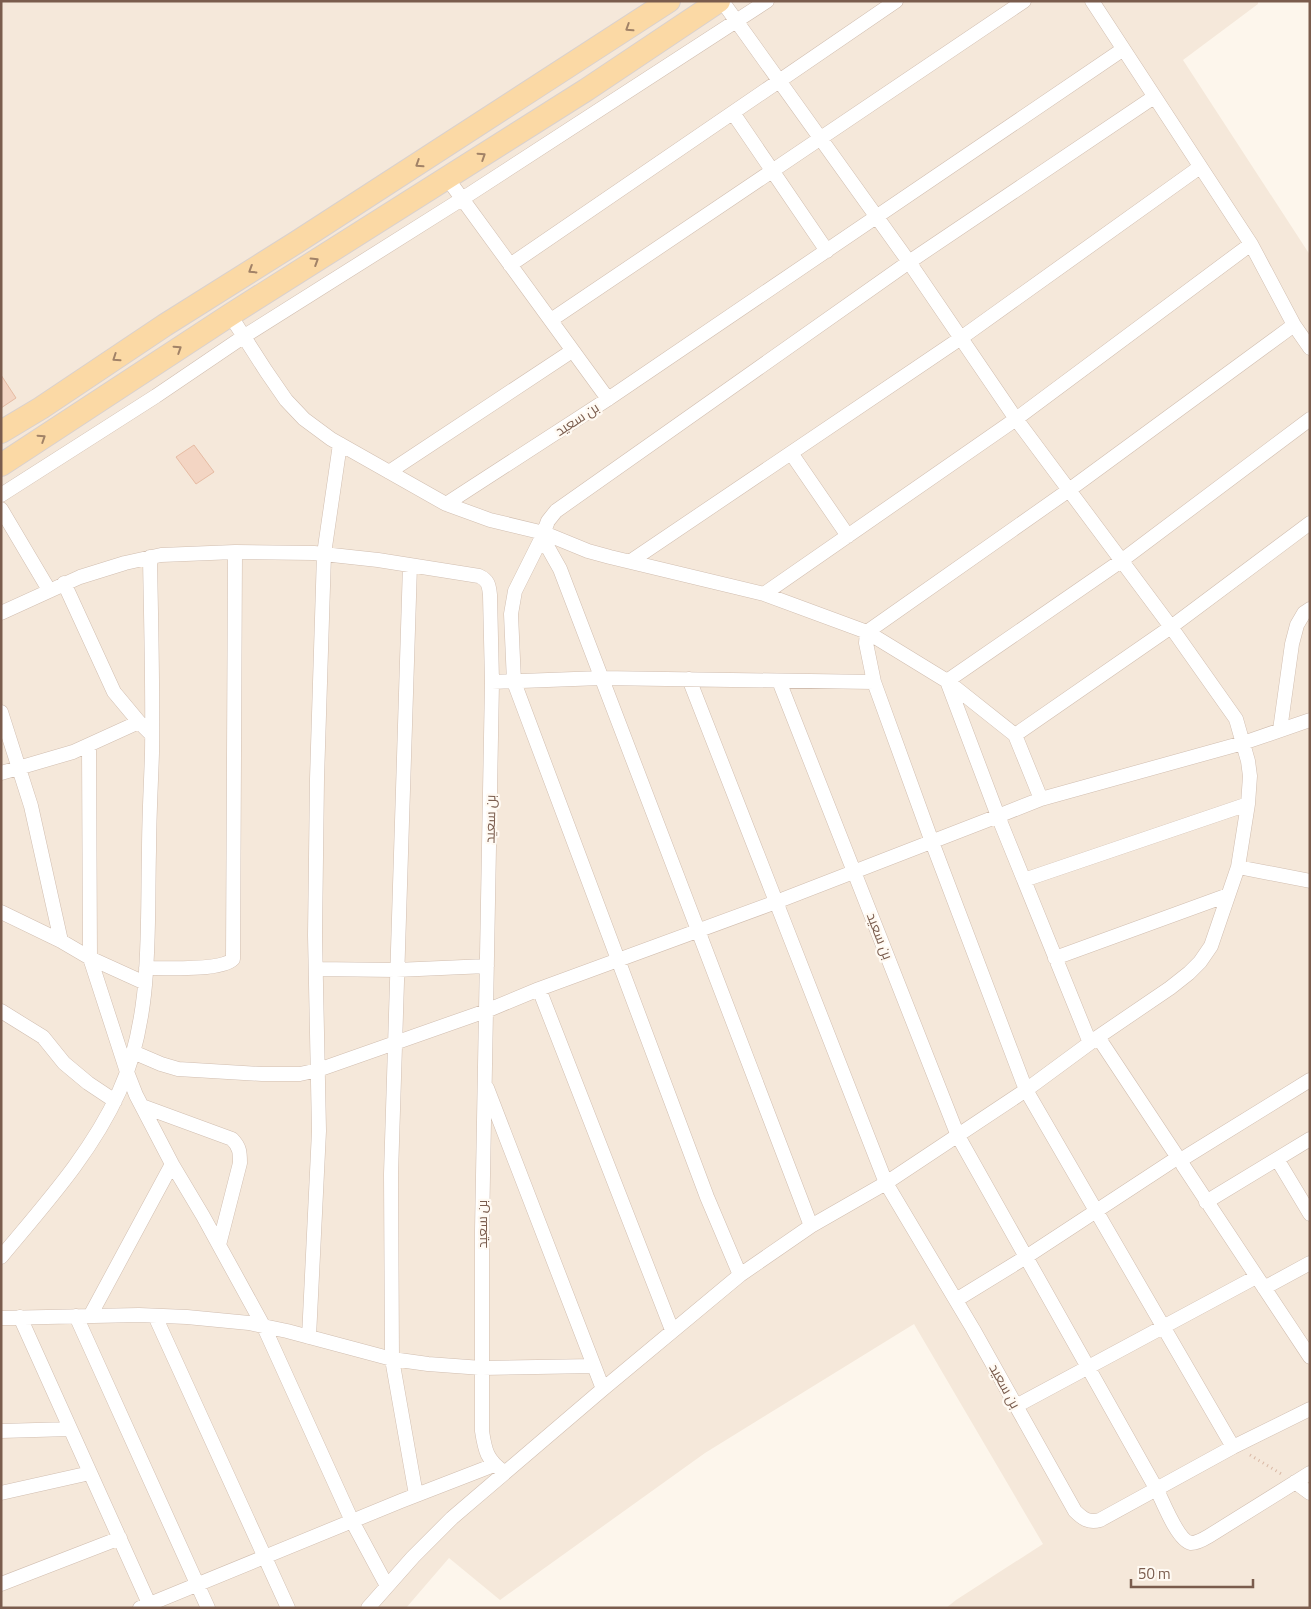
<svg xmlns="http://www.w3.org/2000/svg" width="1311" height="1609" font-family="'Titillium Web',Cairo,sans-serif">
<rect width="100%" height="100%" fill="#fdf6ec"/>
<path fill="#f5e8da" d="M1 1H1258V4L1183 60 1310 255V1608H946L956 1600 1043 1544 914 1324 705 1453 500 1600 449 1558 406 1608H1Z"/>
<path fill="#f3d5c3" stroke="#e6bba3" d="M1 375 16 398 1 408Z
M194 445 214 472 196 484 176 457Z"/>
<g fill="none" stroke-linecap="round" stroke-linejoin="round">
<defs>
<path id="minor" d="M1092 1 1251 244 1294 325 1310 348
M733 113 827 251
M447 178 608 399
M510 265 896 1
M230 315 266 371 286 400 304 419 331 439 446 504 608 399 1122 50
M551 320 1024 1
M791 453 848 536
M389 472 572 351
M1 495 156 396 243 337 462 199 767 1
M446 504 490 520 544 533 588 551 610 557 764 594 867 632 947 681 1015 735
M1 509 49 590
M542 537 560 569 811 1226
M631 561 961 338 1200 167
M410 565 391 1174 392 1359 416 1495
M64 583 114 692 139 722 152 735
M764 594 1016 419 1251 244
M1 613 80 577 125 563 161 555 235 552 314 553 378 560 479 576C488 580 489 585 490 595L492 682
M689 679 886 1183 973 1329 1075 1511C1083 1519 1089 1523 1100 1520L1233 1447 1310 1409
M779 681 958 1136 1157 1490C1163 1502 1178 1541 1191 1543 1197 1543 1204 1539 1209 1536L1310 1473
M1 712 31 806 61 941
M1280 730 1292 644 1297 625 1304 613 1310 609
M1015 735 1171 627 1310 523
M1015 735 1041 799 998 816 1090 1043
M89 745 90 958 127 1072 136 1095 172 1164 203 1216 264 1327 352 1521 387 1586
M1 773 73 752 139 722
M1041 799 1243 743 1310 720
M1238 867 1310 881
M1024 880 1248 804
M1 912 61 941 90 958 145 983
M1055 958 1228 895
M146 968C164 968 222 971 233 959L235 552
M316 969 396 970 487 966
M539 989 672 1330
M1 1011 43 1037 64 1063 88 1083 115 1101
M1098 1037 1310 1357
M133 1052 161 1064 178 1069 262 1074H300L318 1070 486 1011 539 989 776 902 998 816 947 681 1121 561 1310 419
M487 1088 603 1389
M142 1106 232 1139C240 1147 240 1153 240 1163L219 1245
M1277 1159 1310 1214
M1179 1161 1310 1080
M1206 1202 1310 1139
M1 1257C44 1205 91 1154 119 1092 153 1017 147 931 149 851 149 818 151 785 152 753 153 687 151 622 150 557
M740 1275 707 1197 514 682 511 614 515 591 542 537 548 521 556 511 909 262 1154 97
M1264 1288 1310 1263
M956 1300 1026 1257 1177 1158
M76 1316 208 1608
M90 1316 172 1164
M155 1316 288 1608
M20 1317 151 1608
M1 1318 139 1315 187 1317 249 1323 287 1331 392 1359 428 1364 482 1368 594 1366
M309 1337 319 1131 315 935 317 779 324 554 340 444
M1016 1406 1256 1277
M1 1431 70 1429
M1233 1447 1026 1090 932 842 874 682 866 643 867 632 1069 490 1294 325
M504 1472C487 1460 485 1451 482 1431V1230L492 682 601 678 874 682
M1295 1482 1310 1493
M1 1493 90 1473
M1 1584 120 1538
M140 1608 401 1501 494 1465
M368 1608 413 1557 452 1518 603 1389 740 1275 811 1226 886 1183 1026 1090 1098 1037 1170 988 1189 973 1200 962 1211 946 1238 867 1248 804 1250 776 1248 761 1236 719 1171 627 1016 419 909 262 722 1"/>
<path id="primary" d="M1 432 41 408 165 325 297 242 669 1
M1 465 230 315 586 90 719 1"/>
</defs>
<use href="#minor" stroke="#d1beb0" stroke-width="15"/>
<use href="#primary" stroke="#dad1cd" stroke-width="24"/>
<path stroke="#d9b8a5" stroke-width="3" stroke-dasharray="1 4" stroke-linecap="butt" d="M1250 1455 1283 1475"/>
<use href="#minor" stroke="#fff" stroke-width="14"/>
<use href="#primary" stroke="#fbd9a5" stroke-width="22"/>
</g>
<defs><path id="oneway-chevron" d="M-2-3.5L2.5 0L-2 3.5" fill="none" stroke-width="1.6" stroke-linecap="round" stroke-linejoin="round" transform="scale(1.25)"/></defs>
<g stroke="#a18267">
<use href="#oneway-chevron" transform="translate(629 28) rotate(147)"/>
<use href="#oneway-chevron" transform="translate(482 156) rotate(-33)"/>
<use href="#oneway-chevron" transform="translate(419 164) rotate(147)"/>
<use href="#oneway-chevron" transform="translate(315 261) rotate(-32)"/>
<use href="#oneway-chevron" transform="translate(252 270) rotate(148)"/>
<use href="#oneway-chevron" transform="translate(178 349) rotate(-33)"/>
<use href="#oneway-chevron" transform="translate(116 358) rotate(146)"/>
<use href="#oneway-chevron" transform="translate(42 438) rotate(-33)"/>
</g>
<g text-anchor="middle" stroke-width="4.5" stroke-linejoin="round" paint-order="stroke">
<g font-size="14" fill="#7a5c4d" stroke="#fffaf3">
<text transform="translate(577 419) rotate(-33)" y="5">بن سعيد</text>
<text transform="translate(490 819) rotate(-89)" y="5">بن سعيد</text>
<text transform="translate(880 936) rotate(69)" y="5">بن سعيد</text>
<text transform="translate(482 1224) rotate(-90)" y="5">بن سعيد</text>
<text transform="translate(1005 1386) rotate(61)" y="5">بن سعيد</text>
</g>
</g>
<rect width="1311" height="1609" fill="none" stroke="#7a5c4d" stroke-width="5"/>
<path d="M1131 1579v8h122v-8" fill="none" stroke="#7a5c4d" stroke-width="2.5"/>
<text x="1138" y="1579" font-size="15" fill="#7a5c4d" stroke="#fffaf3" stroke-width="4" paint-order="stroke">50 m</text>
</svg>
